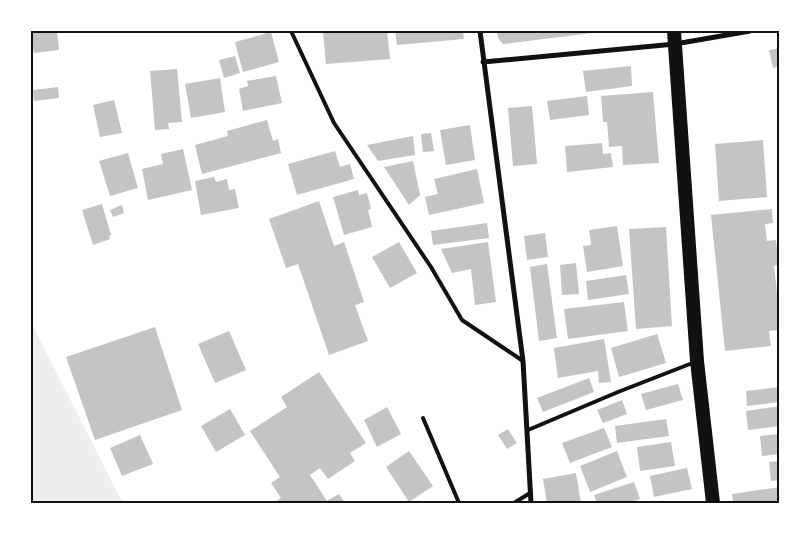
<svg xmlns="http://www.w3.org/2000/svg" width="811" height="534" font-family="Helvetica,sans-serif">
<rect width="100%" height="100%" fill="#fff"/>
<path fill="#eee" d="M31 322 114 486 123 503H31Z"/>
<path fill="#c4c4c4" d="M46 31H57L59 50 34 53 31 33Z
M323 31H387L390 59 326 64Z
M395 31H463L464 39 397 45Z
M497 31H600V32L503 44 498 38Z
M271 32 279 62 243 72 235 42Z
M780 48V66L773 68 769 50Z
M235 56 240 73 224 78 219 60Z
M631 66 632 86 586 92 583 71Z
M177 69 182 122 168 123 169 129 155 130 150 71Z
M276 76 282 103 243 111 239 89 248 86 247 81Z
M220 78 225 112 191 118 185 84Z
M58 87 59 98 34 101 33 90Z
M653 92 659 163 623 165 622 146 609 147 607 122H603L601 96Z
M587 96 589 115 550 120 547 101Z
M114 100 122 133 100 137 93 105Z
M532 106 537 164 513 166 508 108Z
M267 120 273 141 278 139 281 153 202 174 195 145 228 136 227 131Z
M470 125 475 160 446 165 440 130Z
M431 133 434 151 423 152 421 134Z
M413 136 415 155 378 161 367 145Z
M763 140 767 197 719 201 715 144Z
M602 143 603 154 611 153 613 167 567 172 565 146Z
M183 149 192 190 148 200 142 169 163 164 161 154Z
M335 151 340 167 350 164 354 179 297 195 288 164Z
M128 153 138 188 110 196 99 161Z
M413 161 420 195 409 205 384 167Z
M477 169 484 203 429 215 425 197 438 194 434 179Z
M214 177 216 182 227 179 229 190 235 189 239 208 201 215 195 181Z
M358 190 359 195 367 193 371 209 368 210 372 227 344 235 333 197Z
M319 201 334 246 344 242 364 302 355 305 368 341 329 355 298 264 286 268 269 219Z
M102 204 111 235 109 236 110 239 93 245 82 210Z
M122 205 124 213 113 217 110 210Z
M772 209 773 223 765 224 767 241 776 240 779 265 774 266 777 292H780V330L769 331 771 346 725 351 711 215Z
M487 223 489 238 433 245 431 231Z
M617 226 623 266 587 272 583 246 591 245 589 230Z
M666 227 672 326 636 329 629 229Z
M545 233 548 257 527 260 524 236Z
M399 242 417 273 390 288 372 257Z
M488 242 496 302 475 305 471 269 452 273 441 249Z
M576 263 579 294 562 295 560 265Z
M547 264 557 338 539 341 530 267Z
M626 275 629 294 588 300 586 281Z
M624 302 628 331 568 339 564 309Z
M155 327 182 410 95 440 66 357Z
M229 331 246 370 215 383 198 344Z
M657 334 666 363 619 377 611 348Z
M604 339 611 382 599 383 598 371 558 378 554 348Z
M319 372 366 443 350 453 355 461 328 479 320 468 310 475 327 501 339 494 345 503H274L281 498 271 483 280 477 250 431 287 407 281 397Z
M589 378 594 392 543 412 537 398Z
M678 384 683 400 646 410 641 394Z
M780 387V402L747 406 746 391Z
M622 400 627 414 603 423 597 410Z
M780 406V426L748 430 746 411Z
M387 407 401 434 377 447 364 420Z
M230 409 245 435 216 452 201 426Z
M666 419 669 436 617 443 615 426Z
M604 428 612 447 570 463 562 443Z
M508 429 517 443 507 449 498 435Z
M780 434V454L762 456 760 436Z
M140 435 153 464 122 476 110 448Z
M671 442 675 466 640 471 637 447Z
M409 451 433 486 409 502 386 467Z
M617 451 627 477 590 492 580 466Z
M780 461V480L771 481 769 462Z
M687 468 692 489 654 497 650 476Z
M576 473 581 503H547L543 479Z
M634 482 640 499 629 503H597L594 495Z
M780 487V503H733L732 494Z"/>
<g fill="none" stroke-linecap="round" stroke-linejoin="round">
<path stroke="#111" stroke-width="4" d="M291 31 334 123 431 267 462 320 523 361
M423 418 459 503
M528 430 618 392 695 362
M514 503 530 493"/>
<path stroke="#111" stroke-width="5" d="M480 31 523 361 531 503
M483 62 675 44 750 31"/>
<path stroke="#111" stroke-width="14" d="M674 31 697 361 713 503"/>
</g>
<rect width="811" height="534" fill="none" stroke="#ffffff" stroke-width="65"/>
<rect x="32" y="32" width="746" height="470" fill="none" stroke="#111" stroke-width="2"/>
</svg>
